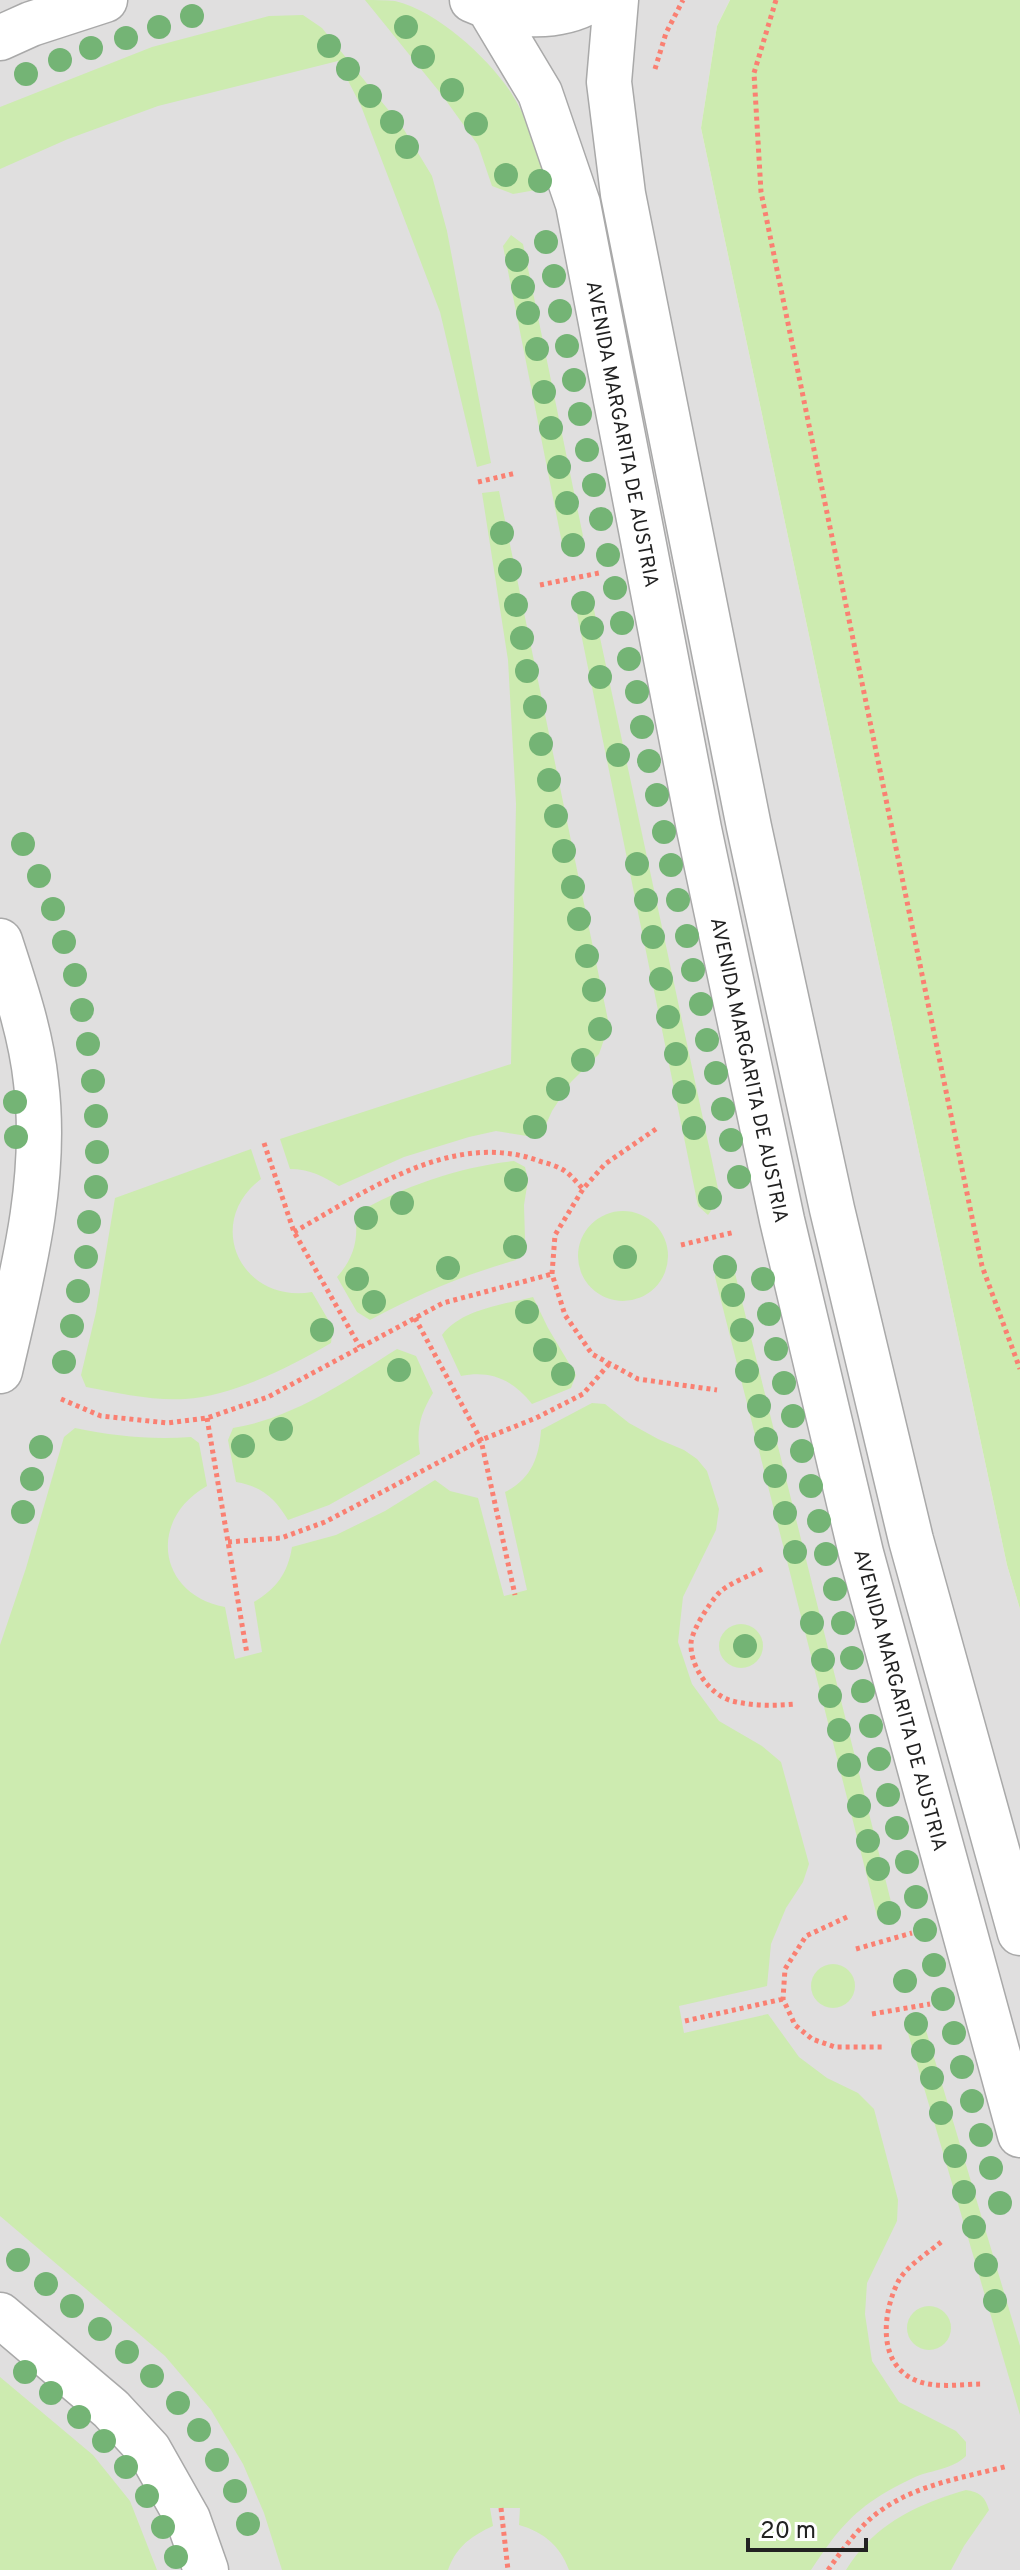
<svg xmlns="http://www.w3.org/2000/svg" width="1020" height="2570" font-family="Overpass,sans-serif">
<rect width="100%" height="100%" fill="#f2efe9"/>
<path fill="#e0dfdf" d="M0 0H730L717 26 701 128 1007 1565 1020 1609V2570H0Z"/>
<path fill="#cdebb0" d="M365 0C374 0 386 0 395 1 437 11 486 56 510 91 529 120 540 155 553 187L513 194 492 186 478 145 442 95Z
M730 0H1020V1609L1007 1565 701 128 717 26Z
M303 15 322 28 403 128 432 176 447 231 491 463 477 467 440 312 361 106 338 61 158 106 68 139 0 169V107L152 47 269 16Z
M511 235 523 244 583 536 574 551 563 548 503 246Z
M499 491 609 1025 599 1054 571 1082 552 1111 540 1138 496 1131 469 1137 404 1157 339 1186C323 1176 309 1169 290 1169L280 1139 511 1064 516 804 508 660 482 493Z
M582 599 589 601 593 605 720 1198 708 1215 698 1206 576 609 578 601Z
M251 1149 261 1179C203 1223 241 1304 312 1292L333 1328 331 1343C290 1367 233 1396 185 1399 153 1401 118 1393 86 1387L81 1375 96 1312 115 1198Z
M514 1161 525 1167 528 1180 524 1205 525 1239 523 1250 516 1260C464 1275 418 1294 370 1320L357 1312 337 1277C354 1258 359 1239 355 1214 404 1186 459 1167 514 1161Z
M578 1256a45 45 0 1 1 90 0a45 45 0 1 1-90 0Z
M724 1258 733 1265 894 1914 886 1923 877 1916 715 1277 716 1265Z
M533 1297 548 1328 576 1375 571 1388 532 1404C513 1380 491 1370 461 1376L442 1335C462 1309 502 1305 533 1297Z
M397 1349 416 1356 433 1393C420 1414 416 1430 420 1454L329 1505 288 1520C275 1498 261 1486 236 1482L228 1440 233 1428C294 1418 346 1381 397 1349Z
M592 1403 605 1404 629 1423 658 1439 684 1450 697 1459 707 1471 719 1509 716 1530 683 1597 678 1642 692 1684 719 1721 762 1746 781 1762 809 1864 803 1882 786 1908 771 1944 767 1986 679 2006 684 2033 768 2014 799 2057 827 2078 858 2093 874 2109 898 2200 897 2221 867 2283 865 2314 872 2361 899 2402 956 2431 966 2442V2456C953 2469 932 2470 915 2477 862 2502 843 2521 811 2570H569C560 2546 544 2532 519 2525L520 2508H490L493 2526C471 2536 456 2547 448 2570H282L264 2513 243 2464 211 2410 165 2356 0 2216V1645L26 1568 64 1437 75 1428C114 1436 151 1440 191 1437L199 1443 207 1486C148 1519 157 1594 225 1607L235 1659 262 1652 254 1602C276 1589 288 1573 292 1547L336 1535 385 1511 435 1480 450 1491 478 1498 504 1596 527 1590 505 1492C531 1479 539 1458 541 1430Z
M719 1646a22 22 0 1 1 44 0a22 22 0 1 1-44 0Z
M811 1986a22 22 0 1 1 44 0a22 22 0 1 1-44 0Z
M916 2014 925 2027 1020 2346V2415L905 2023 909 2015Z
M907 2328a22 22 0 1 1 44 0a22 22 0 1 1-44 0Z
M0 2377 93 2455 130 2501 157 2570H0Z
M966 2490C979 2492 985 2496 989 2510L964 2546 951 2570H846C873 2525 917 2504 966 2490Z"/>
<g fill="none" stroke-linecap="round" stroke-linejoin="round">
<defs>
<path id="street" d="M472 0C510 17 556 21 592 0
M616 0 609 82 623 194 749 827 832 1209 911 1540 1020 1933
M489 8 540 93 578 204 699 829 782 1220 861 1553 1020 2135
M0 38 31 24 105 0
M0 941C15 987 31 1034 36 1082 48 1180 22 1276 0 1371
M0 2315 111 2409 149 2450 188 2519 206 2570"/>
</defs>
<use href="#street" stroke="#a9a9a9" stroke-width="47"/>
<path stroke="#fa8072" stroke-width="5" stroke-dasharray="4 4" stroke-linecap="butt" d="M776 0 754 73 761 192 982 1266 1020 1369
M655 69 666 33 683 0
M478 482 516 473
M540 585 599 573
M656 1129 605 1164 583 1189 555 1235 552 1274 565 1315 592 1354 638 1379 717 1390
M264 1143 294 1232 360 1347
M294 1232C367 1191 455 1128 542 1162 550 1164 559 1167 565 1171 572 1176 577 1183 583 1189
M681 1245 735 1232
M415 1318 481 1440 515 1595
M61 1399 101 1416 168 1423 207 1418 268 1397 443 1303 552 1274
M207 1418 247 1654
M228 1542 281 1538 325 1522 481 1440 536 1418 583 1394 609 1364
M762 1569C748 1577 728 1583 718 1594 709 1604 692 1630 691 1643 690 1667 710 1695 732 1701 753 1706 774 1706 795 1704
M847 1917 806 1936 785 1969 783 1999 795 2025 812 2039 835 2047H882
M856 1949 912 1933
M872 2014 930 2004
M685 2021 783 1999
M941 2242C928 2253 907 2266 899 2280 883 2310 876 2363 915 2380 935 2389 961 2384 983 2384
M501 2508 508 2570
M828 2570C844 2548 860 2524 883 2509 919 2484 966 2477 1008 2466"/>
<use href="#street" stroke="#fff" stroke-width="44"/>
</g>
<g fill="#74b475">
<circle cx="192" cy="16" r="12"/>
<circle cx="159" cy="27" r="12"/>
<circle cx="406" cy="27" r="12"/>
<circle cx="126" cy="38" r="12"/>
<circle cx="329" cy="46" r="12"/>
<circle cx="91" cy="48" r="12"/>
<circle cx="423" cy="57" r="12"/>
<circle cx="60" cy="60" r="12"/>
<circle cx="348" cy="69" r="12"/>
<circle cx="26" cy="74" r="12"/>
<circle cx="452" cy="90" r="12"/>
<circle cx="370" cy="96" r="12"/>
<circle cx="392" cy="122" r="12"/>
<circle cx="476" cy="124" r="12"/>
<circle cx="407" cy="147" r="12"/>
<circle cx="506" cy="175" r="12"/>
<circle cx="540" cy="181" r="12"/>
<circle cx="546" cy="242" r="12"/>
<circle cx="517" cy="260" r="12"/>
<circle cx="554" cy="276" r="12"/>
<circle cx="523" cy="287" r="12"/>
<circle cx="560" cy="311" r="12"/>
<circle cx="528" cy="313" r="12"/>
<circle cx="567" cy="346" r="12"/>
<circle cx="537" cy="349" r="12"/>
<circle cx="574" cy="380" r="12"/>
<circle cx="544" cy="392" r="12"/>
<circle cx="580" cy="414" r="12"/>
<circle cx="551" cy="428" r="12"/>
<circle cx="587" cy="450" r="12"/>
<circle cx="559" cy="467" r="12"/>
<circle cx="594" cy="485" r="12"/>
<circle cx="567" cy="503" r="12"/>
<circle cx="601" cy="519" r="12"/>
<circle cx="502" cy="533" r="12"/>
<circle cx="573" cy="545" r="12"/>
<circle cx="608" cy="555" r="12"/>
<circle cx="510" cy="570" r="12"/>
<circle cx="615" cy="588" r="12"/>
<circle cx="583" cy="603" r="12"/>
<circle cx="516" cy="605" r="12"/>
<circle cx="622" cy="623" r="12"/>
<circle cx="592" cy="628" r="12"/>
<circle cx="522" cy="638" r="12"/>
<circle cx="629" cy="659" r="12"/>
<circle cx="527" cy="671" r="12"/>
<circle cx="600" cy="677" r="12"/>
<circle cx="637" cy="692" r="12"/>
<circle cx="535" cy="707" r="12"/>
<circle cx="642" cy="727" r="12"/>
<circle cx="541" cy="744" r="12"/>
<circle cx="618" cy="755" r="12"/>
<circle cx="649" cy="761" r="12"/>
<circle cx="549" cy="780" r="12"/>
<circle cx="657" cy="795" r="12"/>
<circle cx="556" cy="816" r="12"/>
<circle cx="664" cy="832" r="12"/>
<circle cx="23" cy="844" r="12"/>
<circle cx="564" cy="851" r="12"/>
<circle cx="637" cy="864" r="12"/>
<circle cx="671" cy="865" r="12"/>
<circle cx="39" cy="876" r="12"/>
<circle cx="573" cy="887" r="12"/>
<circle cx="646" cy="900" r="12"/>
<circle cx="678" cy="900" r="12"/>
<circle cx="53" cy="909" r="12"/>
<circle cx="579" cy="919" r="12"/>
<circle cx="687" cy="936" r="12"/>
<circle cx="653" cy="937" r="12"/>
<circle cx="64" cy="942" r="12"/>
<circle cx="587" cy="956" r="12"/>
<circle cx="693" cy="970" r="12"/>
<circle cx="75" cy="975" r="12"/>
<circle cx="661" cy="979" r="12"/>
<circle cx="594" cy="990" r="12"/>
<circle cx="701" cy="1004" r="12"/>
<circle cx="82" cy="1010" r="12"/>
<circle cx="668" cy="1017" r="12"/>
<circle cx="600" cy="1029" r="12"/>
<circle cx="707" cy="1040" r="12"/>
<circle cx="88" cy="1044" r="12"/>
<circle cx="676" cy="1054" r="12"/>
<circle cx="583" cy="1060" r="12"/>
<circle cx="716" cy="1073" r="12"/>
<circle cx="93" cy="1081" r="12"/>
<circle cx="558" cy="1089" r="12"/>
<circle cx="684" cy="1092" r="12"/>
<circle cx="15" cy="1102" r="12"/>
<circle cx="723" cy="1109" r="12"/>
<circle cx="96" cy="1116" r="12"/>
<circle cx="535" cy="1127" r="12"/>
<circle cx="694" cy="1128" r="12"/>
<circle cx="16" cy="1137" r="12"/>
<circle cx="731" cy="1140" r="12"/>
<circle cx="97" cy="1152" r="12"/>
<circle cx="739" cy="1177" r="12"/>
<circle cx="516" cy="1180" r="12"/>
<circle cx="96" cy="1187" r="12"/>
<circle cx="710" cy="1198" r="12"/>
<circle cx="402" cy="1203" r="12"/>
<circle cx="366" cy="1218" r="12"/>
<circle cx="89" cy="1222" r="12"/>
<circle cx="515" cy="1247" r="12"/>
<circle cx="86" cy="1257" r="12"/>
<circle cx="625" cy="1257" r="12"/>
<circle cx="725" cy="1267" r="12"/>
<circle cx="448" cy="1268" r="12"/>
<circle cx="357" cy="1279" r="12"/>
<circle cx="763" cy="1279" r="12"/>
<circle cx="78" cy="1291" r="12"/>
<circle cx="733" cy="1295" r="12"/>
<circle cx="374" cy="1302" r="12"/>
<circle cx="527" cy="1312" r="12"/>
<circle cx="769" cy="1314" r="12"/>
<circle cx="72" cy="1326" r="12"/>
<circle cx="322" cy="1330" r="12"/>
<circle cx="742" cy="1330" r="12"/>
<circle cx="776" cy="1349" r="12"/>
<circle cx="545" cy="1350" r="12"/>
<circle cx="64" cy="1362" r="12"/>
<circle cx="399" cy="1370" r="12"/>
<circle cx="747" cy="1371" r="12"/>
<circle cx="563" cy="1374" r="12"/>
<circle cx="784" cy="1383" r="12"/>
<circle cx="759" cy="1406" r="12"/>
<circle cx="793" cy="1416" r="12"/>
<circle cx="281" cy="1429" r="12"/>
<circle cx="766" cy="1439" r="12"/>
<circle cx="243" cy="1446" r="12"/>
<circle cx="41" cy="1447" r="12"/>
<circle cx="802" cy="1451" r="12"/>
<circle cx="775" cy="1476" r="12"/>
<circle cx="32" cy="1479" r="12"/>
<circle cx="811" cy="1486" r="12"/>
<circle cx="23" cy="1512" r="12"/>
<circle cx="785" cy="1513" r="12"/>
<circle cx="819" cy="1521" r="12"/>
<circle cx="795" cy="1552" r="12"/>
<circle cx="826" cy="1554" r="12"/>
<circle cx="835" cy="1589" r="12"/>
<circle cx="812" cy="1623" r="12"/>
<circle cx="843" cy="1623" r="12"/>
<circle cx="745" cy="1646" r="12"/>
<circle cx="852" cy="1658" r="12"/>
<circle cx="823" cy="1660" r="12"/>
<circle cx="863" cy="1691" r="12"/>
<circle cx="830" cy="1696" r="12"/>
<circle cx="871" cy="1726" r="12"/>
<circle cx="839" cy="1730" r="12"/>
<circle cx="879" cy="1759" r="12"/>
<circle cx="849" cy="1765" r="12"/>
<circle cx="888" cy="1795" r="12"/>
<circle cx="859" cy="1806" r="12"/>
<circle cx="897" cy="1828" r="12"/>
<circle cx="868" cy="1841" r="12"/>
<circle cx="907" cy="1862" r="12"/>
<circle cx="878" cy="1869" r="12"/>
<circle cx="916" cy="1897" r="12"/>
<circle cx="889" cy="1913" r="12"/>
<circle cx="925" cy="1930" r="12"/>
<circle cx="934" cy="1965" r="12"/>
<circle cx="905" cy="1981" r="12"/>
<circle cx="943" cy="1999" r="12"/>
<circle cx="916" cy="2024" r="12"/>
<circle cx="954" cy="2033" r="12"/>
<circle cx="923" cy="2051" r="12"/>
<circle cx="962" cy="2067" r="12"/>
<circle cx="932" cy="2078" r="12"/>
<circle cx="972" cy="2101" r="12"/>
<circle cx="941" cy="2113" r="12"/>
<circle cx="981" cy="2135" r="12"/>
<circle cx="955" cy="2156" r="12"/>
<circle cx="991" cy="2168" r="12"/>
<circle cx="964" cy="2192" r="12"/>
<circle cx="1000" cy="2203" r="12"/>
<circle cx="974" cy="2227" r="12"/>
<circle cx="18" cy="2260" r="12"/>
<circle cx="986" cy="2265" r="12"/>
<circle cx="46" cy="2284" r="12"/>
<circle cx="995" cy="2301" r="12"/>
<circle cx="72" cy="2306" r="12"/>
<circle cx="100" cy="2329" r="12"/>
<circle cx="127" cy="2352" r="12"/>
<circle cx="25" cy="2372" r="12"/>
<circle cx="152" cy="2376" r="12"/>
<circle cx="51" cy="2393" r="12"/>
<circle cx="178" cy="2403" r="12"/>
<circle cx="79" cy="2417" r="12"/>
<circle cx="199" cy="2430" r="12"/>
<circle cx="104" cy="2441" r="12"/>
<circle cx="217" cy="2460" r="12"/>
<circle cx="126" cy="2467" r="12"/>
<circle cx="235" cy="2491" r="12"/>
<circle cx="147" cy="2496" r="12"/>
<circle cx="248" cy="2524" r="12"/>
<circle cx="163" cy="2527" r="12"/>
<circle cx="176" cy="2557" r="12"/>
</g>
<g text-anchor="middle" stroke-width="7" stroke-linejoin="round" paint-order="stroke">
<g font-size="20" fill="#222" stroke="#fff">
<text transform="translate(623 434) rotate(79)" y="7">AVENIDA MARGARITA DE AUSTRIA</text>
<text transform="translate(750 1070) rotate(78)" y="7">AVENIDA MARGARITA DE AUSTRIA</text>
<text transform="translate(901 1700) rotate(75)" y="7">AVENIDA MARGARITA DE AUSTRIA</text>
</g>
</g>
<path d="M748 2538v12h118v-12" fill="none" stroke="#222222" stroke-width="4"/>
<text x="760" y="2538" font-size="24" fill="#222222" stroke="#ffffff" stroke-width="6" paint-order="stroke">20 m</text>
</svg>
